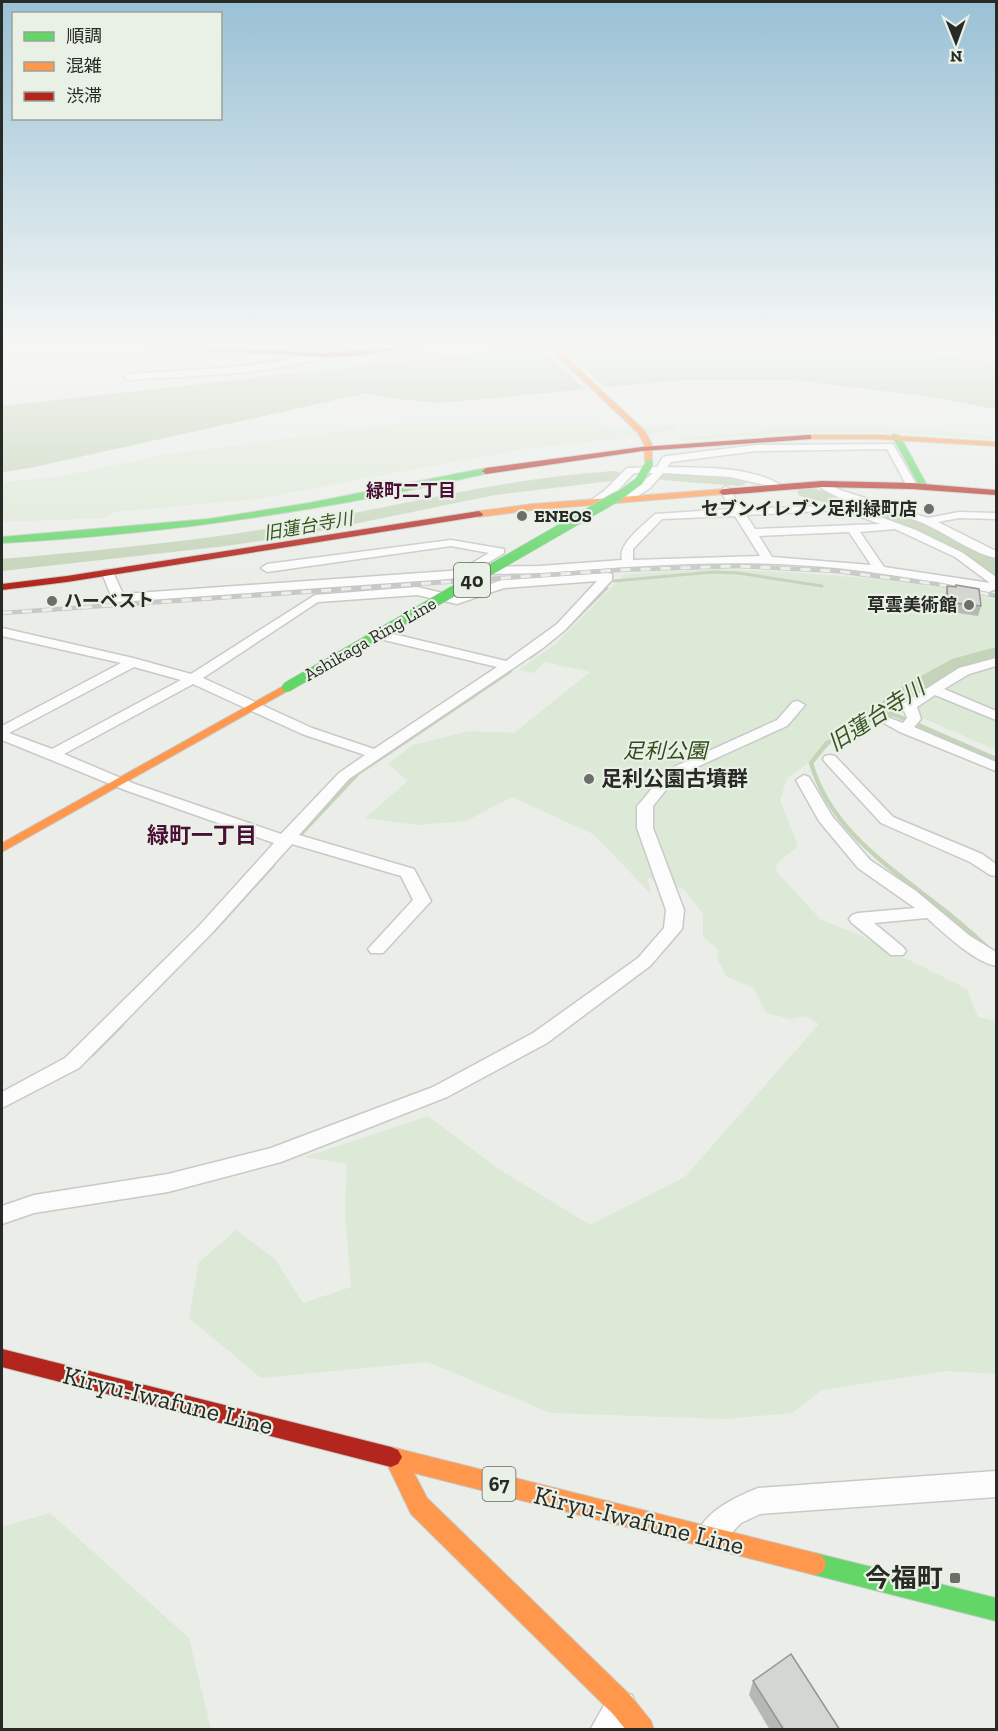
<svg xmlns="http://www.w3.org/2000/svg" width="998" height="1731" font-family="'Zilla Slab','Noto Sans JP',serif">
<rect width="100%" height="100%" fill="#eaede8"/>
<path fill="#dde9d7" d="M798 343H996V363L899 349Z
M405 423H597L607 430 673 425 678 429 660 432V434L523 449 256 499 114 512 104 518 2 522V482L57 477 168 454Z
M846 427 932 429 996 437V440C891 428 785 432 679 441L676 438 762 432 759 428Z
M718 569C811 573 907 577 996 600V651L968 658 996 664V750L886 702 787 779 780 800 798 846 778 862 775 870 821 920 853 932 967 989 978 1017 996 1021V1374L946 1371 822 1390 792 1413 725 1419 551 1413 427 1362 261 1378 189 1318 199 1262 236 1230 275 1259 303 1303 351 1287 345 1213 347 1164 305 1157 428 1116 497 1168 590 1225 685 1177 819 1024 806 1016 791 1019 766 1013 754 988 727 977 717 958 719 951 703 936V914L684 889 647 878 652 895 593 834 512 797 466 821 418 825 365 818 408 781 388 764 413 745 469 731 514 733 590 672 545 662 534 673 519 670 555 644 625 574Z
M50 1513 189 1638 211 1729H2V1527Z"/>
<path fill="#c4d4b9" d="M568 343C656 343 745 338 833 344 888 347 942 354 996 363V409L930 397 792 380H687L439 403 388 398 367 393 30 468 3 472 2 469V406Z"/>
<path fill="#eaede8" d="M556 343 608 390 588 392 535 344Z"/>
<g fill="none" stroke-linecap="round" stroke-linejoin="round">
<path stroke="#c4d4b9" stroke-width="3" d="M614 581 713 572 738 573 822 586
M566 629 607 588
M531 657 541 649
M471 698 511 671"/>
<path stroke="#c4d4b9" stroke-width="4.5" d="M886 711 996 759
M877 716 827 743 811 763C830 830 892 869 944 910 962 924 979 940 996 955
M296 839 358 773 473 696
M214 930 273 865"/>
<path stroke="#c4d4b9" stroke-width="5" d="M92 1054 122 1024"/>
<path fill="#c4d4b9" fill-rule="evenodd" d="M613 471 619 472 622 476 619 480 495 495 300 535 226 546 2 571V559C101 550 201 541 300 523 404 505 507 478 613 471Z
M667 471 738 476 744 477 747 481 744 485 738 486 661 480 658 476 661 472Z
M806 487C873 502 939 521 996 560V575L989 573C930 533 868 513 800 496L797 492 800 488Z
M996 647V661L968 669 912 700 886 721 877 723 868 721 865 716 896 690 952 659Z"/>
<defs>
<path id="street" d="M339 343H347L348 353H342Z
M398 343H421L382 349 378 347Z
M322 352 325 353V357C265 376 191 375 128 380L124 377 128 374C192 369 260 369 322 352Z
M893 444 917 486 916 488H908L887 449 756 451 671 462 667 467C703 468 747 466 779 484V488L730 477 663 473 650 488 630 501 626 500V496L653 473H634C623 484 608 506 591 503L590 501 604 491 627 468 657 467 663 457 667 456 756 445Z
M822 481 840 490 928 518 959 512 996 513V519L959 518 938 522 996 551V558C974 554 947 534 925 524 897 511 838 505 817 484Z
M725 487 729 488 742 509 847 505 916 530 963 553 996 577V589L989 592C925 580 860 568 795 565 716 560 637 566 558 572 522 575 485 571 449 579L118 602 112 598 102 573 104 570H112L123 594 449 571 462 569 489 553 451 546 267 572 261 568 267 564 451 540 504 549V553L481 567 540 566 622 560C617 544 644 525 655 514L731 509 720 490ZM842 510 880 524 755 529 746 515ZM735 516 760 556 633 560V549L662 519ZM895 529 955 557 990 583 884 567 860 532ZM849 532 871 565 772 557 759 536Z
M608 573 612 574V580L565 630 543 648 349 779 299 835 414 869 431 901 383 953H371L368 949 413 900 401 876 292 844 211 934 79 1068 2 1108V1092L65 1058 199 926 274 843 125 790 2 740V726L121 663 2 636V628L133 658 191 674 315 595 417 587 456 596 502 580ZM597 581 557 624 506 661 389 633 384 634 383 637 384 640 497 667 374 749 312 728 203 678 318 602 417 595 457 604 504 588ZM134 667 181 680 52 749 9 733ZM193 684 302 734 365 755 339 773 281 834 135 784 64 754Z
M996 658V666L969 674 944 689 996 711V720L935 695 917 707 921 719 914 727 996 762V771L900 732 880 721 887 717 903 723 907 718 902 706 904 703 959 668Z
M798 701 805 705 787 726 677 776 653 806V828L684 910 682 929 650 966 547 1043 447 1097 281 1162 168 1192 34 1213 2 1224V1206L34 1195 168 1174 271 1148 433 1087 533 1033 638 958 664 928 666 910 637 828V806L640 803 667 770 777 720 793 702Z
M830 755 835 756 893 817 982 854 996 864V876L990 875 970 862 881 823 825 762 823 759 825 756Z
M804 775 809 777 832 816 870 860 916 891 970 936 996 952V966C973 961 945 934 927 918L874 923 903 947 906 951 903 955H891L852 923 849 919 852 915 858 913 915 908 858 868 819 821 796 780Z
M996 1471V1497L760 1514 741 1523 720 1545 710 1549 700 1545 696 1535C707 1510 734 1498 758 1488Z
M621 1691 632 1695 636 1706 623 1730H590L610 1695Z"/>
<path id="fast" d="M893 434 900 436 928 487 927 489 920 487 892 436Z
M486 468 490 471 489 473C329 510 165 534 2 543V537L208 519 309 503Z
M815 1553 996 1598V1621L815 1575 807 1572 804 1564 807 1556Z"/>
<path id="slow" d="M544 343H551L644 430 652 444V466L645 464 644 444 638 433Z
M805 435H878L996 442V446L878 439H805Z
M723 489 726 490V494L532 510 479 517 475 514 479 511 532 504Z
M287 684 291 685V689L2 852V843Z
M391 1447 815 1553 823 1556 826 1564 823 1572 815 1575 414 1473 427 1498 631 1696 651 1721 654 1730H626L613 1714 411 1514 388 1466 384 1464 380 1457 384 1450Z"/>
<path id="jam" d="M127 343 322 353 445 343 354 356 322 357 130 345Z
M808 435H811V439L642 451 486 474 482 471 486 468 642 447Z
M822 481 912 483 996 490V495L912 489 822 487 723 495 719 492 723 489Z
M479 511 483 514 482 516 67 582 2 590V584L67 576Z
M2 1349 391 1447 398 1450 402 1457 398 1464 391 1467 2 1367Z"/>
</defs>
<use href="#street" stroke="#c7cac6" stroke-width="3"/>
<use href="#fast" stroke="#c7cac6" stroke-width="2"/>
<use href="#slow" stroke="#c7cac6" stroke-width="2"/>
<use href="#jam" stroke="#c7cac6" stroke-width="2"/>
<use href="#street" fill="#fcfcfc" fill-rule="evenodd"/>
<use href="#fast" fill="#63d668" fill-rule="evenodd"/>
<use href="#slow" fill="#ff974d" fill-rule="evenodd"/>
<use href="#jam" fill="#b3261e" fill-rule="evenodd"/>
<defs>
<path id="rail" d="M2 613 618 570 737 566 836 571 936 584 996 596"/>
</defs>
<use href="#rail" stroke="#c7c8c7" stroke-width="4.5"/>
<use href="#rail" stroke="#e9f0e5" stroke-width="3" stroke-dasharray="10" stroke-linecap="butt"/>
<defs>
<path id="fast-bridge-far1" d="M616 498 639 481 649 464"/>
<path id="fast-bridge" d="M287 687 618 496"/>
</defs>
<use href="#fast-bridge-far1" stroke="#c7cac6" stroke-width="9" stroke-linecap="butt"/>
<use href="#fast-bridge" stroke="#c7cac6" stroke-width="11" stroke-linecap="butt"/>
<use href="#fast-bridge-far1" stroke="#63d668" stroke-width="8"/>
<use href="#fast-bridge" stroke="#63d668" stroke-width="10"/>
</g>
<path fill="#b6b8b5" d="M956 585 981 606 978 616 945 611V595L947 586 955 587Z
M753 1681 840 1730H770L749 1695Z"/>
<path fill="#d4d6d2" stroke="#949693" stroke-width="1.5" d="M956 585 979 589 981 606 948 602 947 586 956 587Z
M791 1654 840 1730H784L753 1681Z"/>
<linearGradient id="sky" x2="0" y2="1"><stop stop-color="#99c1d5"/><stop offset="0.59" stop-color="#f6f7f5"/><stop offset="1" stop-color="#f6f7f5" stop-opacity="0"/></linearGradient>
<rect width="998" height="585" fill="url(#sky)"/>
<g fill="#6c6e6a" stroke="#e9f0e5" stroke-width="2">
<circle cx="929" cy="509" r="6"/>
<circle cx="522" cy="516" r="6"/>
<circle cx="52" cy="601" r="6"/>
<circle cx="969" cy="605" r="6"/>
<circle cx="589" cy="779" r="6"/>
<rect x="949" y="1572" width="12" height="12" rx="3"/>
</g>
<g text-anchor="middle" stroke-width="4.5" stroke-linejoin="round" paint-order="stroke">
<g font-size="18" font-weight="bold" fill="#4a0f37" stroke="#e9f0e5">
<text x="411" y="497">緑町二丁目</text>
</g>
<g font-size="18" font-weight="bold" fill="#282a26" stroke="#e9f0e5" text-anchor="end">
<text x="917" y="515">セブンイレブン足利緑町店</text>
<text x="534" y="522" text-anchor="start">ENEOS</text>
<text x="64" y="607" text-anchor="start">ハーベスト</text>
<text x="957" y="611">草雲美術館</text>
</g>
<g font-size="18" font-style="italic" fill="#385523" stroke="#e9f0e5">
<text transform="translate(308 526) rotate(-10)" y="6">旧蓮台寺川</text>
</g>
<g font-size="18" fill="#282a26" stroke="#e9f0e5">
<text transform="translate(370 639) rotate(-30)" y="6">Ashikaga Ring Line</text>
</g>
<g fill="#e9f0e5" stroke="#62655f" stroke-width="1.5">
<rect x="454" y="563" width="36" height="34" rx="4.5"/>
<rect x="482.5" y="1467" width="33" height="34" rx="4.5"/>
</g>
<g font-size="20" font-weight="bold" fill="#282a26">
<text x="472" y="587">40</text>
<text x="499" y="1491">67</text>
</g>
<g font-size="21" font-style="italic" fill="#304c1a" stroke="#e9f0e5">
<text x="665" y="758">足利公園</text>
</g>
<g font-size="21" font-weight="bold" fill="#282a26" stroke="#e9f0e5" text-anchor="start">
<text x="601" y="786">足利公園古墳群</text>
</g>
<g font-size="22" font-style="italic" fill="#385523" stroke="#e9f0e5">
<text transform="translate(876 715) rotate(-33)" y="8">旧蓮台寺川</text>
</g>
<g font-size="22" font-weight="bold" fill="#4a0f37" stroke="#e9f0e5">
<text x="202" y="843">緑町一丁目</text>
</g>
<g font-size="26" fill="#282a26" stroke="#e9f0e5">
<text transform="translate(168 1400) rotate(14)" y="9">Kiryu-Iwafune Line</text>
<text transform="translate(639 1520) rotate(14)" y="9">Kiryu-Iwafune Line</text>
</g>
<g font-size="26" font-weight="bold" fill="#282a26" stroke="#e9f0e5" text-anchor="end">
<text x="943" y="1587">今福町</text>
</g>
</g>
<rect width="998" height="1731" fill="none" stroke="#282a26" stroke-width="6"/>
<rect x="12" y="12" width="210" height="108" fill="#e9f0e5" stroke="#9ca199" stroke-width="1.5"/>
<rect x="24" y="32" width="30" height="9" fill="#63d668" stroke="#9ca199" stroke-width="1.5"/>
<text x="66" y="42" font-size="18" fill="#282a26">順調</text>
<rect x="24" y="62" width="30" height="9" fill="#ff974d" stroke="#9ca199" stroke-width="1.5"/>
<text x="66" y="72" font-size="18" fill="#282a26">混雑</text>
<rect x="24" y="92" width="30" height="9" fill="#b3261e" stroke="#9ca199" stroke-width="1.5"/>
<text x="66" y="102" font-size="18" fill="#282a26">渋滞</text>
<g transform="translate(956 42) rotate(179)" stroke="#e9f0e5" stroke-width="4.5" paint-order="stroke">
<path d="M0-4.5L10 22L0 15L-10 22Z" fill="#282a26"/>
<text y="-9" font-size="16" font-weight="bold" text-anchor="middle" fill="#282a26">N</text>
</g>
</svg>
